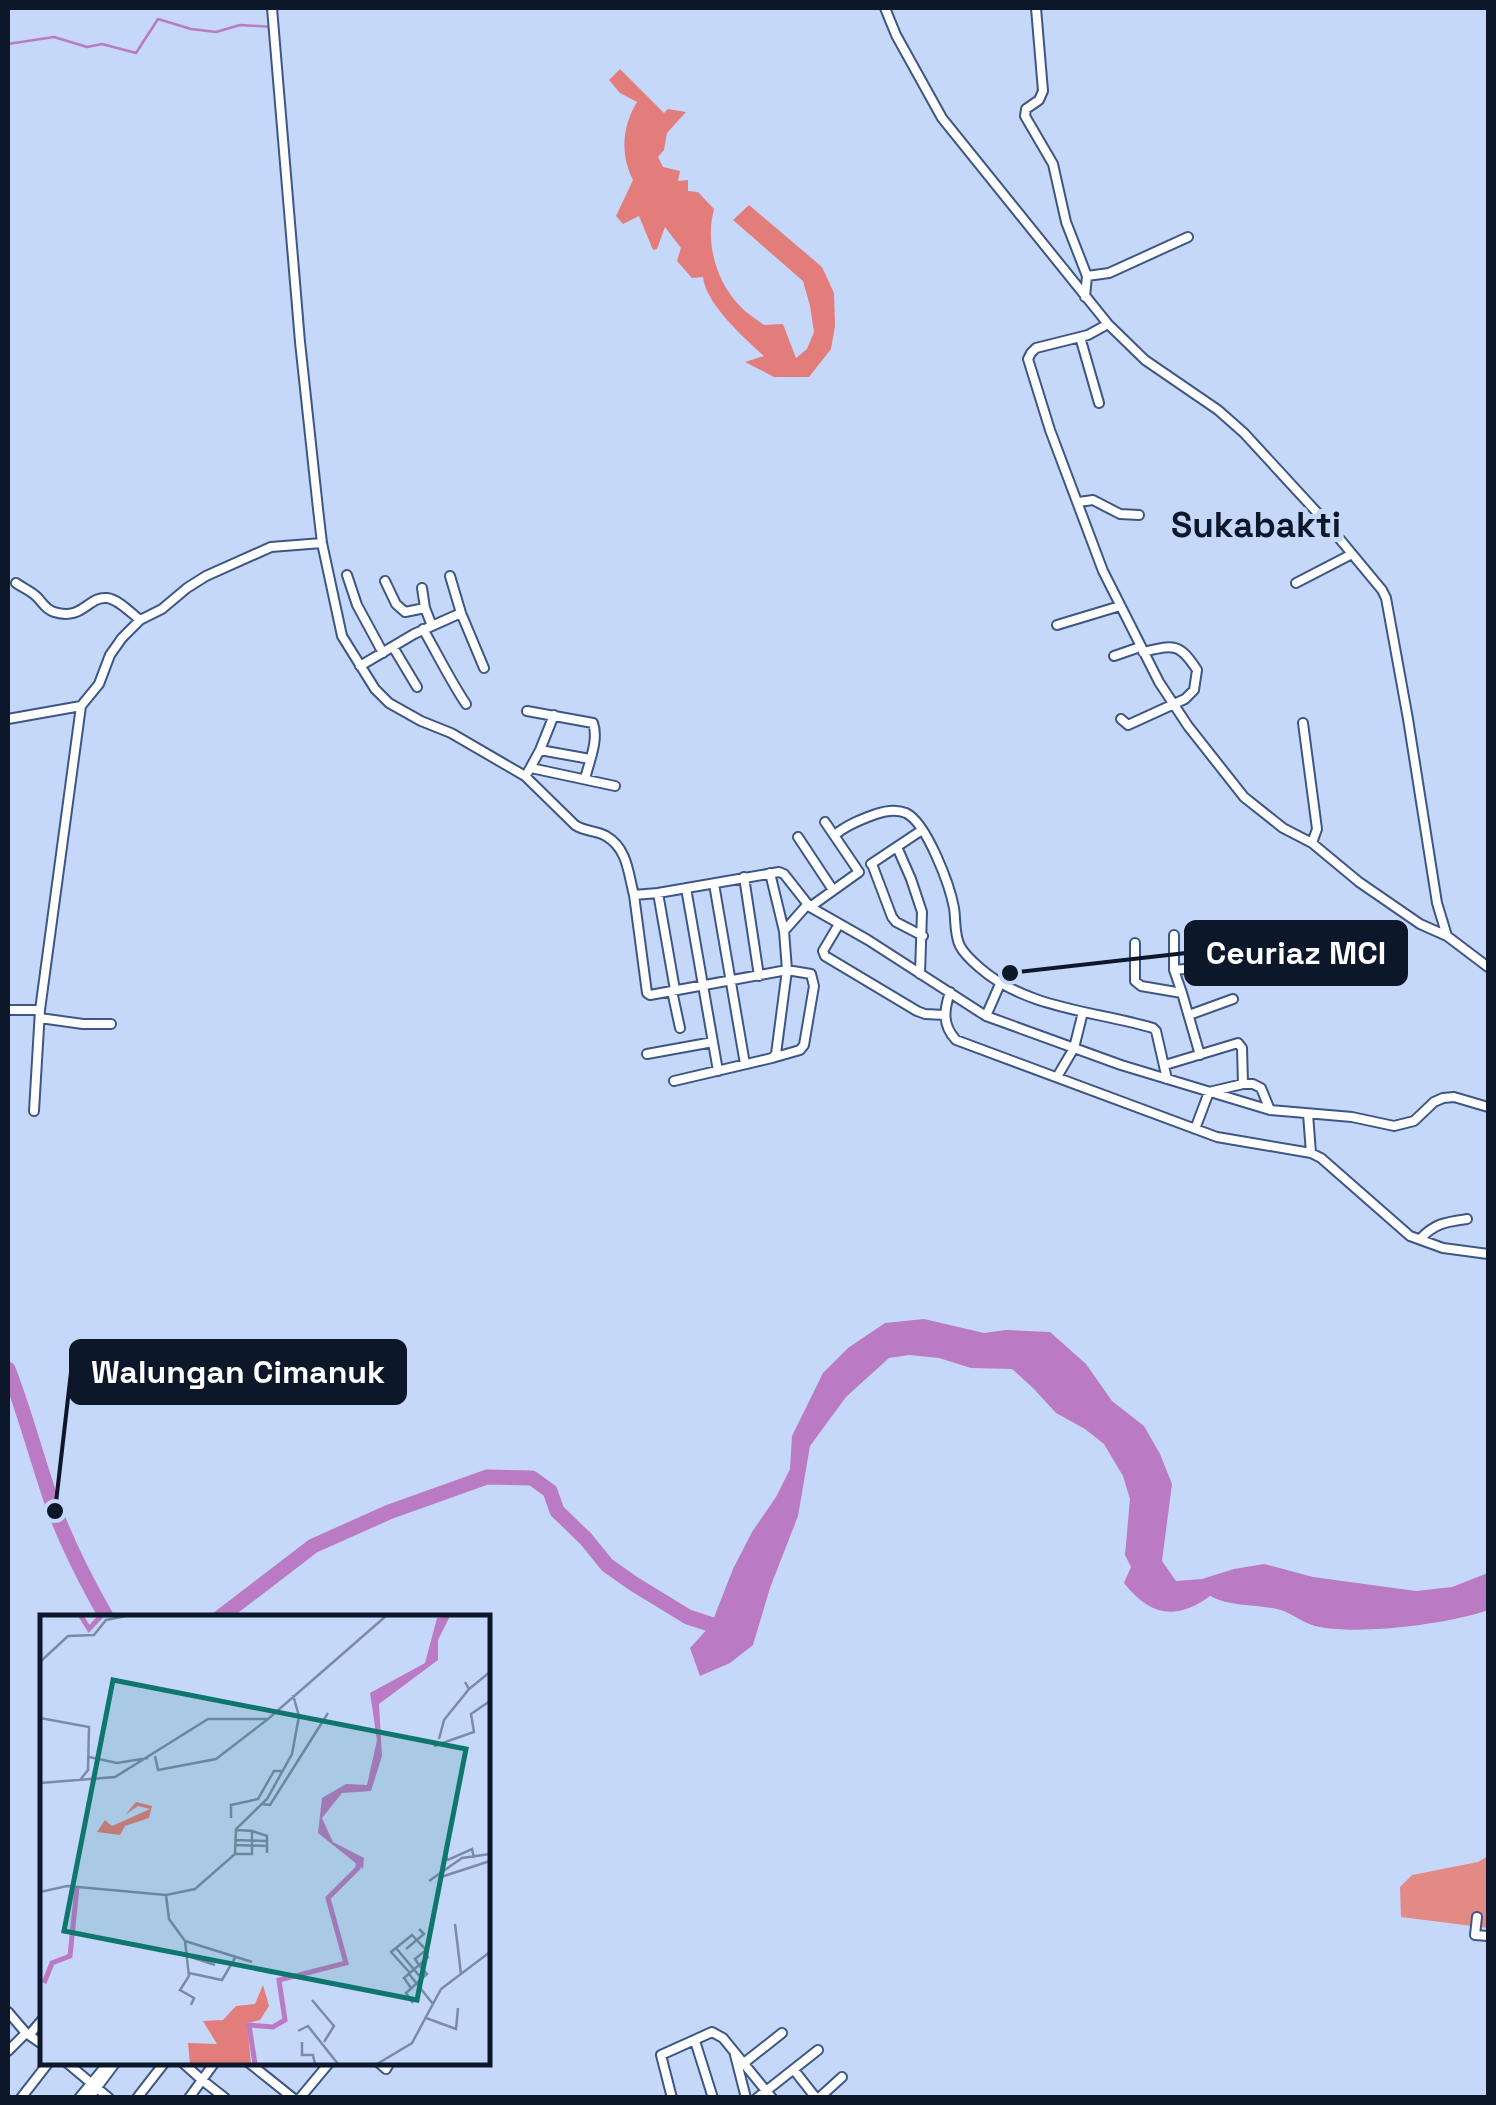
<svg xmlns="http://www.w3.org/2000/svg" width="1496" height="2105" font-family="'Space Grotesk',sans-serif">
<rect width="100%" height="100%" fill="#c5d8f9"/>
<path fill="#e38a87" d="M1488 1856V1928L1401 1917 1400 1887 1412 1875 1478 1862Z"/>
<path fill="#e27d7b" d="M620 69 664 113 668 109 686 112 667 133 664 150 658 157 663 167 680 171 678 181 688 180V191L698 192 714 209C705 242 716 281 739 305 746 313 756 319 764 325L783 324 796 358 807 349 814 332 810 306 803 281 733 220 749 205 822 267 834 293 835 326 831 349 809 377H774L745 362 764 356C744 338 706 304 703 277L692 278 677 261 681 248 665 227 657 249 653 250 639 216 623 224 616 216 633 180C620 154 622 127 637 102L620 93 609 80Z"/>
<path fill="#ba7bc4" d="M924 1319 984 1333 1006 1330 1050 1332 1086 1364 1112 1401 1144 1426 1160 1454 1172 1484 1162 1561 1176 1581 1202 1579 1234 1569 1264 1564 1313 1577 1416 1591 1452 1587 1488 1573V1610C1450 1624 1360 1635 1320 1627 1304 1625 1292 1612 1277 1609 1254 1604 1231 1607 1210 1596 1176 1621 1150 1616 1124 1583L1131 1567 1125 1555 1130 1499 1123 1476 1104 1444 1085 1429 1056 1413 1033 1388 1012 1369 971 1368 939 1358 909 1355 889 1358 846 1397 810 1446 798 1516 770 1588 753 1645 730 1663 700 1676 690 1648 711 1625 733 1569 752 1532 776 1497 790 1469 792 1436 823 1373 848 1348 885 1323Z"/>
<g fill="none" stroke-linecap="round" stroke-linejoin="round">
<path stroke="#ba7bc4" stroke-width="2.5" d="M8 44 54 37 87 47 102 44 136 53 158 19 191 29 216 32 240 25 273 27"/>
<path stroke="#ba7bc4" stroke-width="15" d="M8 1369C26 1415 38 1464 55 1511 69 1548 87 1583 107 1618
M219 1618 313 1546 389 1512 487 1477 532 1478 550 1491 557 1511 586 1539 607 1565 634 1584 688 1617 725 1629 727 1627"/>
<defs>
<path id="minor" d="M272 8 300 342 318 509 322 543 342 636 375 689 389 703 421 721 451 733 525 776 575 825C585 832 596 830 606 836 628 849 628 873 634 895L658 893 779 872 784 874 810 907 868 940 986 1016 1121 1065 1270 1110 1352 1117 1394 1126 1414 1121 1434 1102 1443 1098 1454 1097 1488 1107
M885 8 896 35 942 118 1108 324 1145 360 1218 410 1244 433 1324 520 1382 590 1386 598 1408 719 1437 903 1447 936 1488 967
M1036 8 1043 91 1039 100 1026 109 1025 116 1053 164 1066 222 1087 276 1085 297
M1087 276 1109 273 1188 237
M1108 324 1088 335 1036 348 1031 353 1028 359 1050 430 1103 571 1159 682 1188 726 1244 797 1283 828 1312 843 1359 882 1420 924 1447 936
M1080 337 1099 403
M1079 502 1093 500 1120 514 1139 515
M347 575 357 605 383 653
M450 576 461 613 484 668
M385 581 396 604 405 612 425 608 432 626
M16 583C23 588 31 591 37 597 43 603 45 609 54 612 83 621 88 596 107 598 118 599 131 613 140 620
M1296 583 1352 554
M422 588 425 608
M1057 625 1120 606
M423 629C438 655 450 680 466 704
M393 647 417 687
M1114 656 1140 647
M360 666 414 634 461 613
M527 711 593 723C599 740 589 762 585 779
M8 719 81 706 99 684 110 655 122 638 140 620 162 609 187 588 206 576 271 547 322 543
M1121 719 1128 725 1185 699 1194 690 1197 670C1179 642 1173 645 1143 652
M1303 723 1317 829 1312 843
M540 750 590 759
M531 768 615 786
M528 772 540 750 554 715
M835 835C846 825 862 819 876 814 885 811 896 809 906 813 927 823 950 886 954 908 956 920 954 934 960 946 964 954 973 962 980 968 1027 1009 1095 1011 1153 1028L1156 1031 1167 1079
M798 837 833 890
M897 847 911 879 922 912 920 974
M871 864 922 830
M872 864 892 917 896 922 923 936
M744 877 759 976
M714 884 745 1064
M686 888 718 1071
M658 893 675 990
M634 895 647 993 650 995 672 991 787 970 784 931 770 873
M810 907 859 872 825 822
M839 924 823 951 825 956 917 1011 925 1014 945 1015
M784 931 807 905
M1174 935V970L1182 993
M1135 943V981L1141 986 1182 993 1200 1055
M1174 970 1207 967
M672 991 680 1028
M950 992C944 1010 942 1025 956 1040L1217 1137 1311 1153 1321 1158 1410 1236 1443 1248 1488 1254
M8 1010H40
M1189 1015 1233 999
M986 1016 1000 984
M40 1018 83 1024H111
M647 1054 713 1042
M1165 1065 1238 1043 1242 1048 1243 1084
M1057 1077 1074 1048 1083 1012
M674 1081 772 1058 776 1054 787 970 811 974 814 986 804 1045 800 1050 772 1058
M34 1111 40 1010 81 706
M1308 1114 1311 1153
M1195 1129 1209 1092 1243 1084H1253L1261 1088 1270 1110
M1420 1239C1435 1223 1446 1222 1467 1219
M1477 1917 1475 1935 1488 1936
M8 2012 26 2033
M30 2034 42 2020
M695 2041 713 2098
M8 2051 26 2033 42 2044
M735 2055 746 2098
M66 2062 109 2098
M182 2062 202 2080 215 2062
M248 2062 293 2098
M378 2062 386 2069 390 2062
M744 2063 782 2033
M794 2070 816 2098
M21 2098 49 2062
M79 2098 109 2062
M89 2098 116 2062
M137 2098 165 2062
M189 2098 202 2080 225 2098
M300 2098 330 2062
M672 2098 661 2055 712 2032 723 2038 772 2098
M757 2098 818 2050
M819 2098 842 2077"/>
</defs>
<use href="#minor" stroke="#3d5686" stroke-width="12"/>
<use href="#minor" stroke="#fff" stroke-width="8"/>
</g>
<g text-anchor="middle" stroke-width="10" stroke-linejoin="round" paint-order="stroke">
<g font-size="35" font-weight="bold" fill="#0c172a" stroke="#c5d8f9">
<text x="1256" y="537">Sukabakti</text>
</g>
</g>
<g transform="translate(40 1615)">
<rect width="450" height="450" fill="#c5d8f9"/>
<path d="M96 187 112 191 109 203 85 211 80 220 57 217 65 205 72 211 110 194 98 191 85 200ZM223 370 229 391 220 405 207 408 211 449H150L148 428 177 429 163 406 183 405 196 391 215 389Z" fill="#e27d7b"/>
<path d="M410 1 398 25V45L339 89 342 141 331 176 302 178 282 203 293 227 324 243 323 254 278 218 282 183 306 169 327 170 337 125 330 78 385 48 397 3Z" fill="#ba7bc4"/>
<path fill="none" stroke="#ba7bc4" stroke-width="5" d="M41 1 49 14 61 1M4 368 12 348 30 341 37 272M215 449 209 410 233 412 245 405 239 365 306 348 288 283 318 253V243"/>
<path fill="none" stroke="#7b8ba6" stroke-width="2.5" d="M0 47 28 21 54 20 66 5 86 1M425 67 429 74 450 57M0 103 49 112 48 155 40 165M399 124 404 105 429 74M394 131 434 117 431 99 450 86M115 141 118 155 176 144 228 104M49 142 77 148 108 143M0 168 75 162 168 104H228L346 1M221 189 230 190 288 98M191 203V190L218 184 234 156H243M212 216 227 221V238M196 225 227 226M195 230 227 231M195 239H212V216L197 215M405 240 408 245 432 234 434 243M401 262 450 246M389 266 422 243 450 239M0 277 27 271 126 280 155 274 195 239 196 214 227 184 252 139 259 101 253 80M126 280 129 304 145 326 149 361 140 375 154 383 151 390M415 309 421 359M145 326 212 347M356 333 382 364M366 334 384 319 379 314M145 340 175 350M149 358 182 365 195 343M370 358 351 337 372 320 386 335 375 344 379 350 364 363 371 373M369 359 393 389M272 385 294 411 284 427M373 388 366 378 387 359 379 350 388 342 384 337M386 403 416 414 418 393M258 416 268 411 298 449M262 427V440H273L275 449M337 449 372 428 401 374 450 337"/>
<path fill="#0f766e" fill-opacity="0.15" stroke="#0f766e" stroke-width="5" d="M73 65 426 134 377 385 24 316Z"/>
<rect width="450" height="450" fill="none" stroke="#0c172a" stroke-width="5"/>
</g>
<path fill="none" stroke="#0c172a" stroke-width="4" d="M1010 973L1186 953M55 1511L71 1372"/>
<g fill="#0c172a" stroke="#c5d8f9" stroke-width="4">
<circle cx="1010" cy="973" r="10"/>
<circle cx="55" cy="1511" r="10"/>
</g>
<g fill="#0c172a" stroke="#0c172a" stroke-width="4">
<rect x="1186" y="922" width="220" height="62" rx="10"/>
<rect x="71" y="1341" width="334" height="62" rx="10"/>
</g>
<g font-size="32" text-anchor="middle" font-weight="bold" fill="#fff">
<text x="1296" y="964">Ceuriaz MCI</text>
<text x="238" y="1383">Walungan Cimanuk</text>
</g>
<rect width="1496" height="2105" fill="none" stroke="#0c172a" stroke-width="20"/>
</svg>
